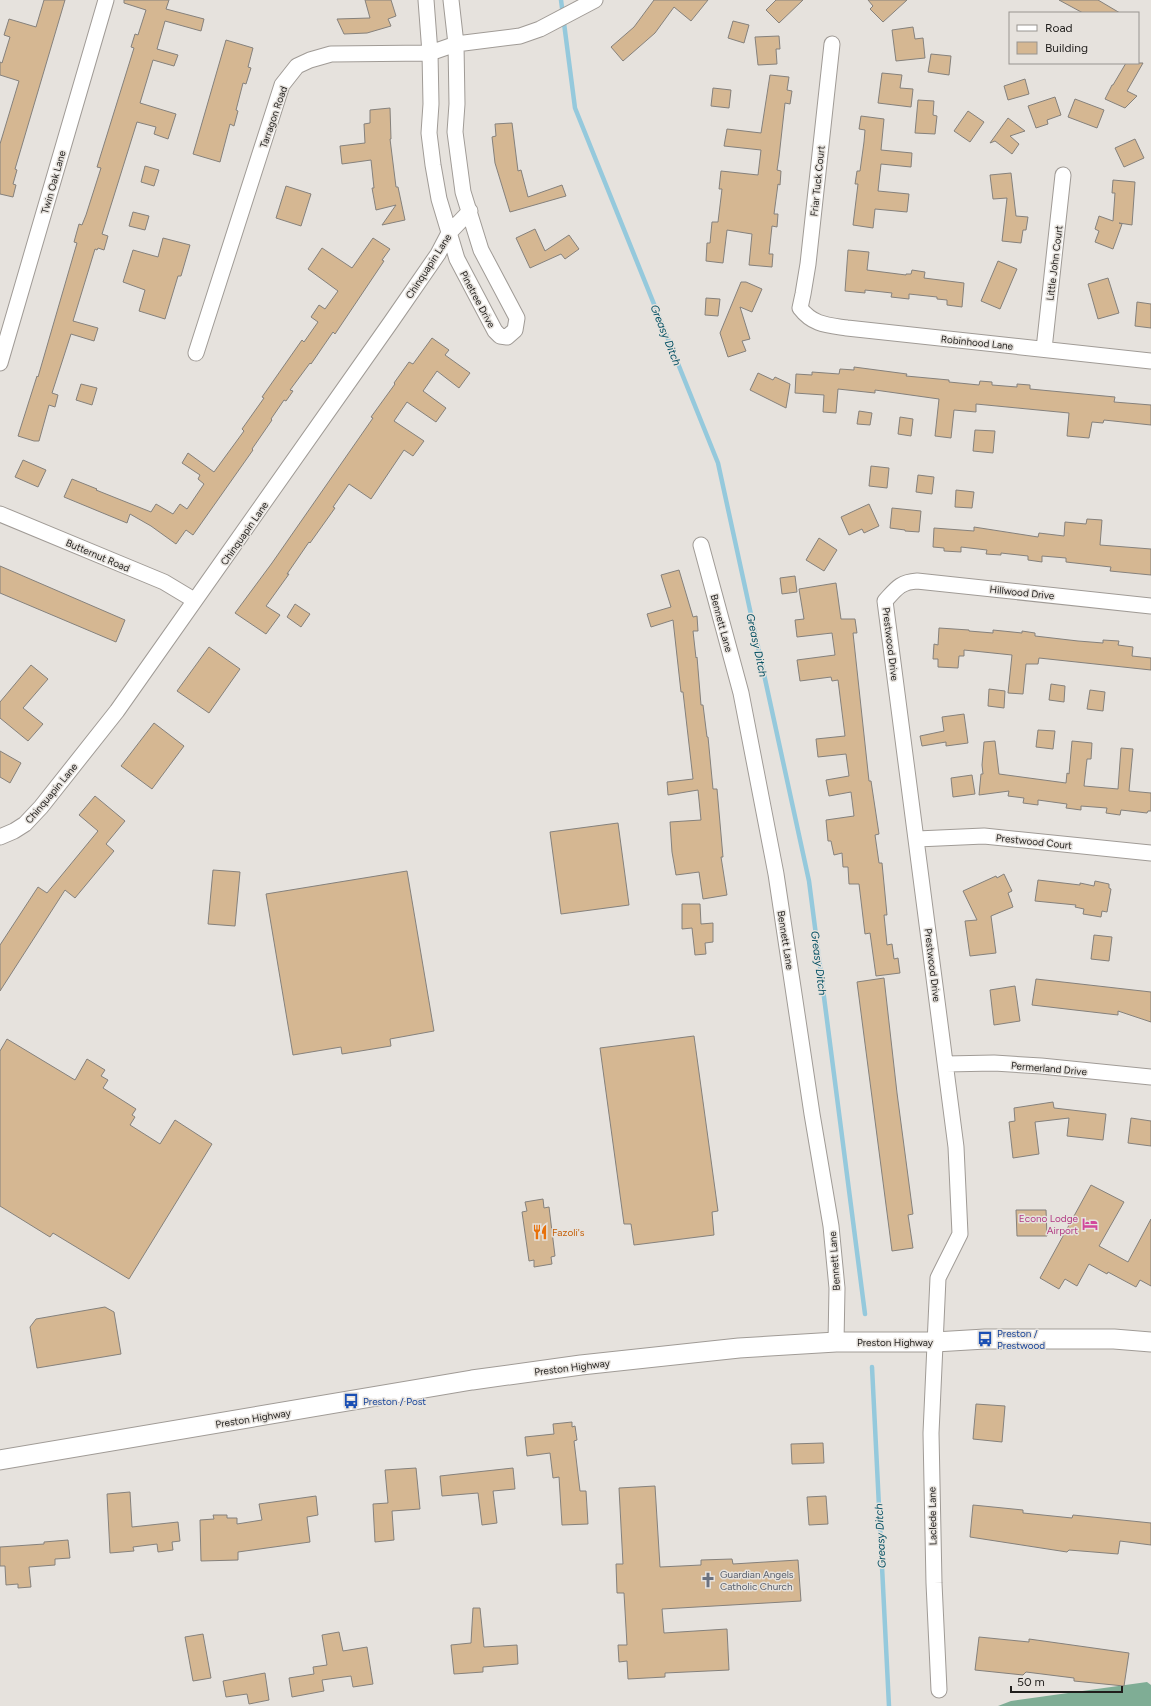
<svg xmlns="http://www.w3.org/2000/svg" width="1151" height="1706" font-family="Figtree,sans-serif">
<rect width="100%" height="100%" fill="#e6e2dd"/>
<path fill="#7fad95" d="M1147 1682 1151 1685V1706H998L1011 1701Z"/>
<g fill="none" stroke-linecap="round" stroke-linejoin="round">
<path stroke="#95c9dc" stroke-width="4.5" d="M561 0 575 108 718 463 809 881 865 1314
M872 1367 889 1706"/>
</g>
<path fill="#d5b792" stroke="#85817c" d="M44 0H65L15 169 17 170 13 184 16 185 13 197 0 194V144L19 81 0 75V62L2 63 10 37 4 35 9 19 36 27Z
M124 0H169L166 9 204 19 201 31 165 21 157 49 178 55 174 66 153 60 140 103 176 114 168 139 154 134 156 127 137 122 102 234 108 236 104 250 98 248 97 250 95 249 73 321 98 328 94 341 71 334 52 393 58 395 55 407 49 405 39 441H34L18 436 37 376 38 377 77 243 74 242 79 224 82 225 86 215 101 168 97 167 134 48 131 47 135 34 138 35 146 10 124 3Z
M365 0H391L396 16 388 19 391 26 367 33 344 34 337 19 370 18Z
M654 0H708L691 21 674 7 655 33 623 61 611 47 634 27Z
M776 0H803L779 23 766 10Z
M868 0H907L883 22 870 9 873 6Z
M1059 0H1098L1120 13H1083Z
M733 21 749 25 744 43 728 38Z
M913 27 915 39 923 38 925 58 896 61 892 30Z
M779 36 780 49H776L777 64 758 65 755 37Z
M226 40 253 48 248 67 251 68 246 84 243 83 236 110 238 111 234 126 230 124 220 162 193 154Z
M931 54 951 56 949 75 928 72Z
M1126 63H1143L1127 91 1137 96 1125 108 1105 99 1112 85H1113Z
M882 73 902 75 900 88 913 89 911 107 878 103Z
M770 75 789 77 787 90 792 91 790 104 785 103 779 157 777 170 781 171 780 185 778 184 774 214H778L777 227 772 226 769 254H773L772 267 749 265 752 234 727 230 723 263 706 261 707 243H710L712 222H718L722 189H719L721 171 758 175 761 150 724 146 727 129 761 133Z
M1025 79 1029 94 1008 100 1004 86Z
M713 88 731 90 729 108 711 106Z
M1055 97 1061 115 1047 120 1048 124 1036 128 1028 106Z
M1075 99 1104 110 1097 128 1068 117Z
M918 100 934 101 933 115 937 116 935 134 915 133Z
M390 108 391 139H390L396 187H398L405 220 382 225 396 205 376 210 372 188H374L371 160 342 164 340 146 365 143 364 124 370 123V110Z
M968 111 984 122 970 142 954 131Z
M861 116 884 119 881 150 912 153 911 167 881 164 878 191 909 194 907 212 875 209 873 228 853 225 858 184H855L857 171H860L864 142 865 130 859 129Z
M1008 118 1025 131 1010 136 1019 144 1012 154 995 141 990 143Z
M512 123 518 171 521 170 528 197 562 185 566 196 510 212 495 163 492 137 496 136 495 124Z
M1135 139 1144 158 1124 167 1115 148Z
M145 166 159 170 154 186 141 182Z
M1011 173 1016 216 1028 217 1026 230H1023L1021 243 1002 241 1007 198 993 199 990 175Z
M1113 180 1135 182 1132 225 1119 223 1122 224 1113 249 1095 242 1099 231 1095 229 1099 216 1113 221 1115 193H1112Z
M286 186 311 194 301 226 276 218Z
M133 212 149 216 145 230 129 226Z
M535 229 545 251 569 235 579 249 565 259 561 254 530 268 516 238Z
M163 238 190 245 181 276H178L165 319 139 311 145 290 123 282 133 250 158 257Z
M373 238 390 249 382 260 384 261 335 334 333 332 311 364 310 363 290 390 293 391 286 401 284 400 271 419 272 420 252 449 253 450 193 535 186 530 176 544 151 526 130 514 127 523 64 497 72 479 97 489 96 490 151 512 156 504 173 514 180 504 187 509 204 484 198 479 200 475 182 463 188 453 214 472 244 431 242 429 264 398 262 397 302 340 304 342 318 322 311 317 319 305 325 309 338 291 308 269 322 248 352 268Z
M848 250 869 252 867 270 906 275V274H911L912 270 925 272 924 278 964 283 962 307 947 305V300L937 299V297L909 294V299L891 297 892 293 865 290V293L845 291Z
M998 261 1017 269 1000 309 981 301Z
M1108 278 1119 313 1098 319 1088 284Z
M741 282H746L762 289 752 312 740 307 750 339 742 341 746 351 728 357 720 333Z
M706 298 720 299 718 316 705 315Z
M1137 302 1151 304V328L1135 326Z
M432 338 449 350 445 355 470 373 459 388 437 371 423 391 446 408 436 422 407 402 394 421 424 441 413 456 404 450 371 499 349 484 333 507 335 508 310 543 309 542 287 574H289L266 606 280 615 266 634 235 613 272 563 373 418 371 417 395 384 394 383 409 362 413 364Z
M854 367 907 374 906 376 949 380V382L979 385 980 381 992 382V385L1017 387V384L1030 385V389L1115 397 1114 402 1151 405V425L1104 420 1103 423 1092 422 1089 438 1067 436 1069 413 976 404V412L954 410 951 438 935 436 939 399 875 390V393L838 389 836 413 823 412 824 395 795 393 796 374 812 375V372L839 374 840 369 854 370Z
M758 373 773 380 775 377 790 384 786 408 750 390Z
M81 384 97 388 92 405 76 400Z
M859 411 872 413 870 425 857 424Z
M900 417 913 419 911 436 898 434Z
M975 430 995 431 993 453 973 451Z
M23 460 46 470 38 487 15 477Z
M871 466 889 468 887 488 869 486Z
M918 475 934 477 932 494 916 492Z
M956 490 974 492 972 508 955 507Z
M869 504 879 526 864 533 862 529 849 535 841 517Z
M892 508 921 511 919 532 905 531V530L890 528Z
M1087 519 1102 520 1100 545 1151 549V575L1110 571 1111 567 1066 562V558L1042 556V562L1028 560V556L1001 553V555L986 554 987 550 961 547V552L944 551V548L933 547 934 528 974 531V527L1038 537 1039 533 1064 536 1065 522 1086 524Z
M819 538 837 550 824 571 806 560Z
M0 566 125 620 116 642 0 593Z
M679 570 693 617 697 616 698 631H693L696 658 697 657 701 705H703L707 737H708L713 789H717L723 857H721L727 895 703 899 699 872 676 875 672 852 670 822 701 820 698 790 668 795 667 782 693 779 683 692H681L673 620 651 627 647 614 671 607 661 575Z
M795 576 797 592 782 594 780 578Z
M836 583 841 619H855L857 633H853L869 781H871L879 834 875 835 879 863H882L887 915H884L887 945 892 944 894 959 898 958 900 973 876 976 870 933 865 934 859 884H849L848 867H843L842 853 834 855 831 841H828L826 820 854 816 851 792 829 796 826 780 849 776 846 754 818 757 816 739 845 736 838 680 832 681 831 677 800 681 797 660 835 655 832 633 797 637 795 620 804 619 799 589Z
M295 604 310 614 301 627 287 617Z
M939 628 969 630V631L993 633V630L1022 633V631L1035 633V636L1078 641 1103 643V640L1119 641 1118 645 1133 647 1132 656 1151 658V670L1039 658 1038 664H1026L1023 694 1008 693 1012 655 964 650V656H959L958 668 938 667V659H933L934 644 938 645Z
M209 647 240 669 209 713 177 691Z
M31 665 48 679 23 708 43 724 28 741 0 718V702Z
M1051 684 1065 686 1064 702 1049 700Z
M989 689 1005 691 1004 708 988 706Z
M1090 690 1105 692 1103 711 1087 709Z
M964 714 968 743 946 746V742L922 746 920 736 944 731 942 717Z
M154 723 184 746 152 789 121 766Z
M1038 730 1055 731 1053 749 1036 747Z
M995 741 999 774 1066 783 1067 773 1069 774 1072 741 1092 743 1091 759H1087L1084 786 1118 789 1121 748 1133 749 1129 791 1151 793V811H1148L1147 813 1121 810 1120 815 1106 813 1107 808 1081 806V810L1066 808 1067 804 1038 800V805L1023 803 1024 798 1008 796 1009 791 979 795 981 774H983L982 765 984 742Z
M0 751 21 763 10 783 0 777Z
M972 775 975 794 953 797 951 778Z
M95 796 125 821 106 844 114 851 75 898 65 890 0 991V945L38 887 47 893 98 831 79 815Z
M618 823 629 905 561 914 550 832Z
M213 870 240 872 235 926 208 924Z
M407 871 434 1031 390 1039 391 1046 342 1054 341 1047 293 1055 266 894Z
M1004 874 1012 891 1008 893 1013 907 991 916 996 953 970 956 965 921 977 920 963 891 996 876 997 878Z
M1038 880 1080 885V883L1094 886 1095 881 1109 884V888L1111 889 1107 912 1102 911 1101 917 1083 914 1084 909 1075 907 1076 905 1035 901Z
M682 904H700L701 924 713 923V942L705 943 706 954 695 955 692 928 682 929Z
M1094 935 1112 937 1109 961 1091 959Z
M884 978 897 1093 913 1214 908 1215 913 1248 892 1251 857 982Z
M1036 979 1151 992V1022L1118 1011V1015L1032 1005Z
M1015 986 1020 1021 994 1025 990 990Z
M694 1036 718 1211 712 1212 714 1235 634 1245 631 1224H624L600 1048Z
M7 1039 75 1080 87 1059 105 1070 101 1076 108 1080 103 1088 136 1109 132 1115 135 1117 130 1125 160 1144 175 1120 212 1144 129 1279 53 1233 50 1237 0 1206V1051Z
M1053 1102 1054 1108 1106 1114 1103 1140 1067 1136 1069 1118 1035 1122 1039 1154 1013 1158 1009 1122 1015 1121 1014 1108Z
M1131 1118 1151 1121V1146L1128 1143Z
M1091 1185 1124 1202 1099 1246 1128 1262 1151 1219V1286L1140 1280 1136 1287 1108 1272 1107 1274 1089 1264 1077 1286 1065 1279 1059 1289 1040 1278Z
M543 1199 544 1208 549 1207 555 1256 551 1257 552 1264 534 1267V1260L529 1261 522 1212 527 1211 525 1202Z
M1016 1210H1046L1047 1236H1017Z
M105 1307 114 1312 121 1354 37 1368 30 1327 36 1319Z
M976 1404 1005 1406 1002 1442 973 1439Z
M572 1422V1427L575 1426 577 1440 574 1441 580 1491H586L588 1524 562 1525 559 1477 553 1478 550 1453 527 1456 525 1437 554 1434 553 1424Z
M823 1443 824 1463 792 1464 791 1444Z
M416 1468 420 1509 392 1511 394 1540 375 1542 373 1504 388 1503 385 1470Z
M513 1468 515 1489 493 1491 497 1523 482 1525 478 1493 442 1496 440 1476Z
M655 1486 660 1567 701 1565V1560L732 1559 733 1564 798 1560 801 1601 662 1609 664 1633 727 1629 729 1670 665 1673V1677L628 1679 627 1661 619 1662 618 1645H627L624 1593H617L616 1564H623L619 1488Z
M130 1492 132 1527 178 1522 180 1541 172 1542 173 1550 158 1552 157 1544 133 1547 134 1551 110 1553 107 1494Z
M316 1496 318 1515 307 1517 310 1542 238 1552V1560L201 1561 200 1520 214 1519 213 1515H227V1518H237V1524L262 1520 259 1504Z
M826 1496 828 1524 809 1525 807 1497Z
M973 1505 1023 1510V1513L1072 1518 1073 1515 1151 1523V1545L1120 1541 1118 1554 1069 1550 1067 1552 970 1537Z
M68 1540 70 1558 55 1559V1565L29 1567 31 1587 18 1588V1584L6 1585 5 1566H0V1547L44 1544V1542Z
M473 1608H480L484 1647 517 1645 518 1664 483 1667V1672L454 1674 451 1645 471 1643Z
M339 1632 343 1651 367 1647 373 1684 353 1687 351 1676 322 1680 324 1691 292 1697 289 1678 314 1674 313 1667 327 1665 322 1635Z
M203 1634 211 1678 193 1681 185 1637Z
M979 1637 1029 1642V1639L1129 1653 1124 1686 1074 1681V1678L1026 1672 1023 1675 975 1670Z
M265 1673 269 1700 249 1704 247 1694 226 1697 223 1681Z"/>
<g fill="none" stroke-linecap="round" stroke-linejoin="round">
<defs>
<path id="minor" d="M426 0 430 53 431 104 429 133 433 165 439 199 457 259 495 331 500 336 507 337 515 330 517 318 481 250 463 192 455 132 457 104 456 44 451 0
M832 44 808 264 803 294 800 308C813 325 827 325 847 328L1151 361
M1044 349 1063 175
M196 353 282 85 297 66 310 60 331 54 430 53 456 44 520 36 540 29 595 0
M0 363 106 0
M0 514 164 582 194 600
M701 545 741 693 776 874 812 1114 831 1226 837 1288 836 1342
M0 837 14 831 25 824 41 807 117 711 391 322 438 254 449 233 470 211
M917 839 984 836 1151 853
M946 1064 994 1063 1041 1066 1151 1077
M939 1690 934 1583 931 1433 938 1278 960 1234 956 1147 885 601C896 589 900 582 917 581L1151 606"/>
<path id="major" d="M0 1460 472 1380 581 1365 739 1348 836 1342H935L985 1339H1114L1151 1342"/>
</defs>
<use href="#minor" stroke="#a09b96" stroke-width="17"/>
<use href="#major" stroke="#a09b96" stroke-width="21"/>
<use href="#minor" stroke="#fff" stroke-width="15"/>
<use href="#major" stroke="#fff" stroke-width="19"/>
</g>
<defs>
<symbol id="hotel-bare" viewBox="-9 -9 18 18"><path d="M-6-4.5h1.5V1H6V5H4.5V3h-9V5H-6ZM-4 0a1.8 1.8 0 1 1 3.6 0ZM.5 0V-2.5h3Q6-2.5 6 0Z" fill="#d1479c" stroke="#e6e2dd" stroke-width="2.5" paint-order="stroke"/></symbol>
<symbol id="restaurant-bare" viewBox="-9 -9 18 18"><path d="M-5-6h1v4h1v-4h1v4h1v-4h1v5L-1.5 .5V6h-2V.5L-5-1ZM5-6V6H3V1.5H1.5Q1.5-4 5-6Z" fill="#e8710a" stroke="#e6e2dd" stroke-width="2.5" paint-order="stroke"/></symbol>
<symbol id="bus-bare" viewBox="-9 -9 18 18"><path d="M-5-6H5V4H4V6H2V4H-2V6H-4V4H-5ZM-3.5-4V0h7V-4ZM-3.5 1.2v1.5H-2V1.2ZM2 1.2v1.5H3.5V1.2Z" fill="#1a4fb4" stroke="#e6e2dd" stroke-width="2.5" paint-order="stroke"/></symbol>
<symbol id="church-bare" viewBox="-9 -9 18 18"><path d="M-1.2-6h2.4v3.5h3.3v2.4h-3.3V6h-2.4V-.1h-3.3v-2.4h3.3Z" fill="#6b7280" stroke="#e6e2dd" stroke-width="2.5" paint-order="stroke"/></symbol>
</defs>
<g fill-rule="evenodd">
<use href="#hotel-bare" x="1079" y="1213" width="22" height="22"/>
<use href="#restaurant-bare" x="529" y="1221" width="22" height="22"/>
<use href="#bus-bare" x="974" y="1328" width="22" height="22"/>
<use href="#bus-bare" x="340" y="1390" width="22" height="22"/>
<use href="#church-bare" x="697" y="1569" width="22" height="22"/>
</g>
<g text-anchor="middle" stroke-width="3" stroke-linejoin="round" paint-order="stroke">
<g font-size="10" fill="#201e1c" stroke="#e6e2dd">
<text transform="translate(273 117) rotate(-71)" y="4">Tarragon Road</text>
<text transform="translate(817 181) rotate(-84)" y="4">Friar Tuck Court</text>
<text transform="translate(53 182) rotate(-74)" y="4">Twin Oak Lane</text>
<text transform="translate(1054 263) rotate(-83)" y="4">Little John Court</text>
<text transform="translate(428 266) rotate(-57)" y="4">Chinquapin Lane</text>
<text transform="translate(478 299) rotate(62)" y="4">Pinetree Drive</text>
<text transform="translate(977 342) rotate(6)" y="4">Robinhood Lane</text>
<text transform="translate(244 533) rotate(-55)" y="4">Chinquapin Lane</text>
<text transform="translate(98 555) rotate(23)" y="4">Butternut Road</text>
<text transform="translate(1022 592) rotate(6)" y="4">Hillwood Drive</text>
<text transform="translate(722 623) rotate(75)" y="4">Bennett Lane</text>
<text transform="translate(891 644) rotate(83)" y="4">Prestwood Drive</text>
<text transform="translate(51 793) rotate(-50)" y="4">Chinquapin Lane</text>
<text transform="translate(1034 841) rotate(6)" y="4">Prestwood Court</text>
<text transform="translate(786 940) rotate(81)" y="4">Bennett Lane</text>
<text transform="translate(933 965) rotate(83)" y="4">Prestwood Drive</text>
<text transform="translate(1049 1068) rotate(5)" y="4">Permerland Drive</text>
<text transform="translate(834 1261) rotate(-94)" y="4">Bennett Lane</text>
<text x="895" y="1346">Preston Highway</text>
<text transform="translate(572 1367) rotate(-7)" y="4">Preston Highway</text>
<text transform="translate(253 1418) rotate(-9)" y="4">Preston Highway</text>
<text transform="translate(932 1516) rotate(-91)" y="4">Laclede Lane</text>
</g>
<g font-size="10" fill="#b23c85" stroke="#e6e2dd" text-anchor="end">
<text x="1078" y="1222">Econo Lodge<tspan x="1078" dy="12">Airport</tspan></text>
</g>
<g font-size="10" fill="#c56008" stroke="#e6e2dd" text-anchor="start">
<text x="552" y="1236">Fazoli's</text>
</g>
<g font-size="10" fill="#164399" stroke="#e6e2dd" text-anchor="start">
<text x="997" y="1337">Preston /<tspan x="997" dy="12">Prestwood</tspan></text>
<text x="363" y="1405">Preston / Post</text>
</g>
<g font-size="10" fill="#5b616d" stroke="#e6e2dd" text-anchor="start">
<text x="720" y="1578">Guardian Angels<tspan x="720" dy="12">Catholic Church</tspan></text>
</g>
<g font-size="11" font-style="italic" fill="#024f62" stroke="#e6e2dd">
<text transform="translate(666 335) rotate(68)" y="4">Greasy Ditch</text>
<text transform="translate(757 645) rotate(78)" y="4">Greasy Ditch</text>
<text transform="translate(819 963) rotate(83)" y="4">Greasy Ditch</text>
<text transform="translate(880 1536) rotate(-93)" y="4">Greasy Ditch</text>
</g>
</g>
<rect x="1009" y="12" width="130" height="52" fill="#e6e2dd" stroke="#979490"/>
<rect x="1017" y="25" width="20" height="6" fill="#ffffff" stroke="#979490"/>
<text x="1045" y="32" font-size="12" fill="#201e1c">Road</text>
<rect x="1017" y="42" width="20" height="12" fill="#d5b792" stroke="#979490"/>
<text x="1045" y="52" font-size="12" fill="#201e1c">Building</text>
<path d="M1011 1686v6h111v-6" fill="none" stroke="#201e1c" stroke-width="2"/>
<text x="1017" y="1686" font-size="12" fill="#201e1c" stroke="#e6e2dd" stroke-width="3" paint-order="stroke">50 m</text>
</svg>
